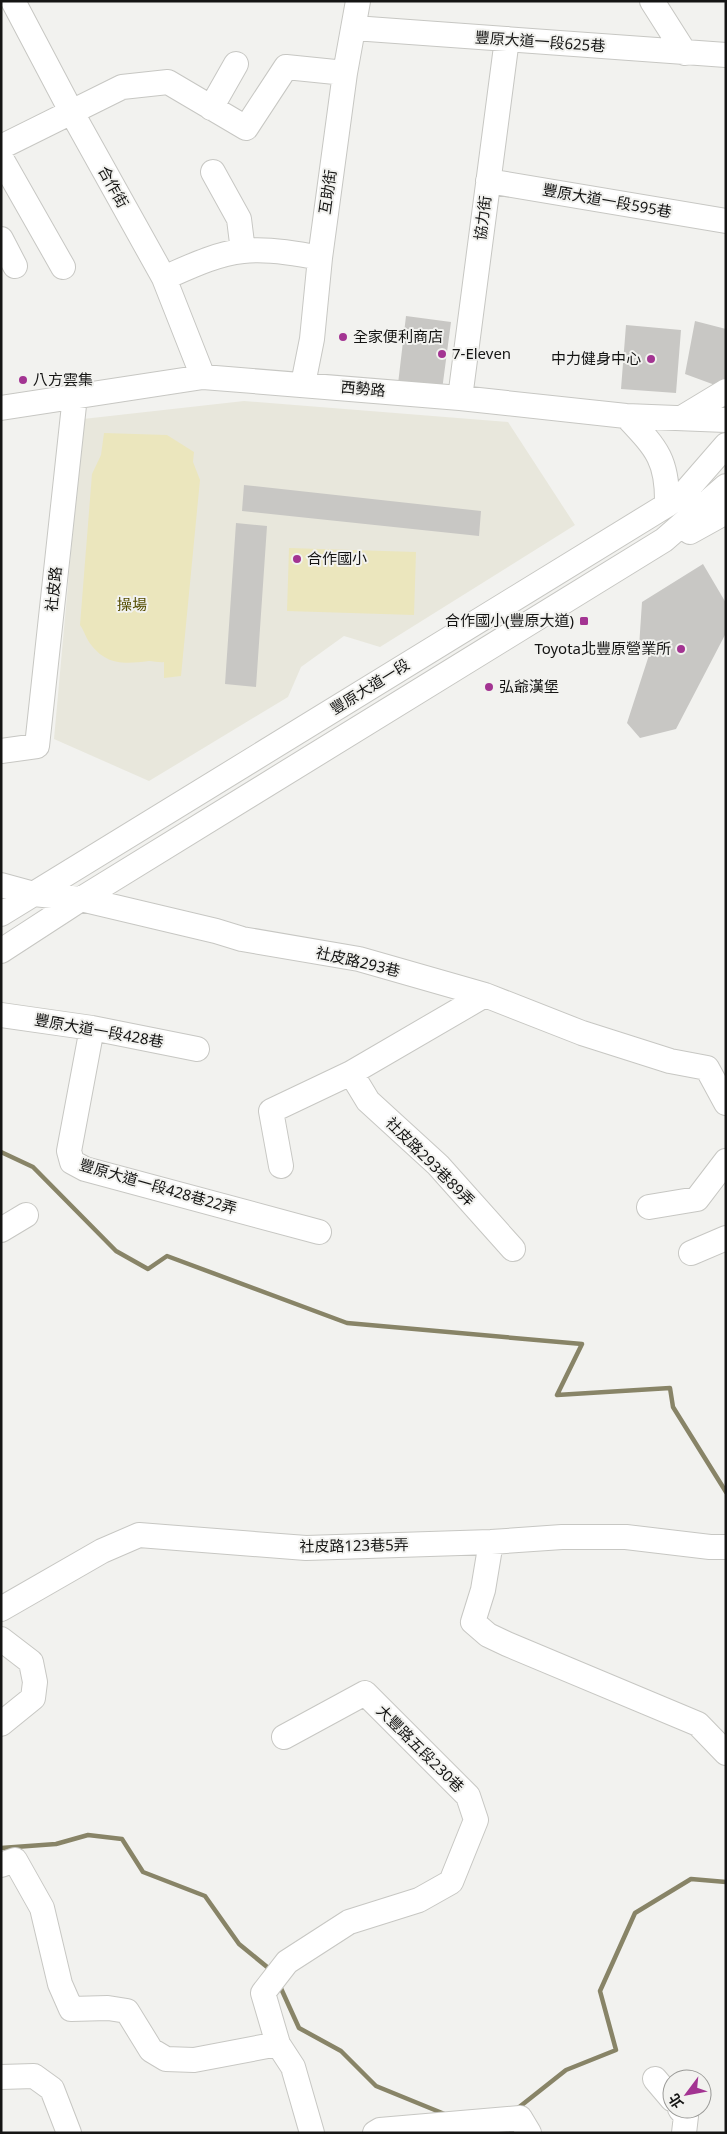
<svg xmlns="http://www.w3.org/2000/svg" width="727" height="2134" font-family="'Noto Sans','Noto Sans TC',sans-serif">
<rect width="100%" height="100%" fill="#f2f2ef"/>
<path fill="#e8e7dc" d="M244 401 508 422 575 525 380 647 344 636 301 667 288 697 149 781 54 739 83 419Z"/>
<path fill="#ebe6bd" d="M104 433 167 435 194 452 193 462 200 480 181 676 164 678V662C160 663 154 661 149 661 124 664 106 666 89 642 85 636 84 630 80 625L92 474 101 455Z
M289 548 416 552 414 615 287 611Z"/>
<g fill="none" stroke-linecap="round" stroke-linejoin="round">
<path stroke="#888467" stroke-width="4.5" d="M1 1152 33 1167 116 1251 148 1269 167 1256 347 1323 582 1344 557 1395 670 1388 673 1407 726 1492
M1 1848 56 1844 88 1835 122 1839 143 1872 205 1896 239 1944 272 1971
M279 1984 299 2028 341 2051 376 2086 447 2115
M518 2108 566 2070 616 2050 600 1991 635 1913 691 1879 726 1882"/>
</g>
<path fill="#c8c7c4" d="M406 316 451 322 442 390 398 384Z
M695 321 726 329V378L715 385 685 374Z
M626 325 681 330 676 393 621 389Z
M244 485 481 511 479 536 242 511Z
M236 523 267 526 256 687 225 684Z
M703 564 726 603V633L676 729 640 738 627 723 650 652 639 647 642 602Z"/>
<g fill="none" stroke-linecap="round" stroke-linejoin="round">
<defs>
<path id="minor" d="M13 1 71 111 164 278 203 377
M652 1 685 53
M354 28 726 55
M211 108 236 64
M1 147 122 87 168 82 246 128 286 67 345 73
M1 158 63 267
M213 172 239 219 243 251
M488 181 726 221
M1 239 15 266
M164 278C189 267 215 254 243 251 268 248 296 253 320 258
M303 384 312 339 320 258 345 73 358 1
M460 398 507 39
M1 408 203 377 460 398 626 416 726 420
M626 416C656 448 668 459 667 505
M683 417 726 391
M690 532 726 512
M1 751 37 746 75 396
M1 885 34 894 81 899 216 931 242 939 359 959 485 995 582 1033 670 1061 707 1068 726 1103
M1 914 667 505 686 491 726 445
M1 951 81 899 664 540 726 486
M1 1015 92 1028 197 1049
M92 1028 69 1151 72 1162 85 1169 319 1232
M351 1073 485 995
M281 1166 271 1111 351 1073 368 1101 438 1165 513 1249
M649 1207 697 1199 726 1161
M1 1230 26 1215
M691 1253 726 1238
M491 1542 483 1590 473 1622 488 1635 507 1644 698 1724 726 1753
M1 1609 102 1551 139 1535 306 1548 491 1542 562 1537H626L710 1547H726
M1 1639 31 1662 35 1682 33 1698 1 1724
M284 1737 365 1693 468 1796 476 1820 451 1882 419 1900 349 1922 287 1962 263 1993 278 2044 293 2067 312 2133
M1 1865 15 1860 42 1908 60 1984 71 2009 108 2008 127 2011 151 2050 166 2059 194 2060 278 2044
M1 2077 34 2076 52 2089 69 2133
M655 2079 672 2099
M680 2109 686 2116 684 2133
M375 2133 380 2130 520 2118 529 2133"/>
</defs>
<use href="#minor" stroke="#c7c7c3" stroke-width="26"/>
<use href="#minor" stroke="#fff" stroke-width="24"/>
</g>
<g fill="#a33492" stroke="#f2f2ef" stroke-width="2">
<circle cx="343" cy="337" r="5"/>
<circle cx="442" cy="354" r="5"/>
<circle cx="651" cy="359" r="5"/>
<circle cx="23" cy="380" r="5"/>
<circle cx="297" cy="559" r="5"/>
<rect x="579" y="616" width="10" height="10" rx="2.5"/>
<circle cx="681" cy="649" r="5"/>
<circle cx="489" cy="687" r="5"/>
</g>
<g text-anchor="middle" stroke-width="4" stroke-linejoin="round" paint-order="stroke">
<g font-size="15" fill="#151514" stroke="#f2f2ef">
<text transform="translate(540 42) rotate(4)" y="5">豐原大道一段625巷</text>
<text transform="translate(113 187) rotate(61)" y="5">合作街</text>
<text transform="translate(328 192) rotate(-82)" y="5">互助街</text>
<text transform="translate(607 201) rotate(10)" y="5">豐原大道一段595巷</text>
<text transform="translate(483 218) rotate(-83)" y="5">協力街</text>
<text transform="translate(363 389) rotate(5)" y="5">西勢路</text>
<text transform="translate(54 589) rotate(-84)" y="5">社皮路</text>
<text transform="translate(370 687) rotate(-32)" y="5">豐原大道一段</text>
<text transform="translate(358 962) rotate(13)" y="5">社皮路293巷</text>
<text transform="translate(99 1031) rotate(10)" y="5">豐原大道一段428巷</text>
<text transform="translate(430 1162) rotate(45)" y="5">社皮路293巷89弄</text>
<text transform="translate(158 1187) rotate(16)" y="5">豐原大道一段428巷22弄</text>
<text transform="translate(354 1546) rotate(-1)" y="5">社皮路123巷5弄</text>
<text transform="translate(420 1749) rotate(45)" y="5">大豐路五段230巷</text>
</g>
<g font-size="15" fill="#151514" stroke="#f2f2ef" text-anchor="start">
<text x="353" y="342">全家便利商店</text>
<text x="452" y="359">7-Eleven</text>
<text x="641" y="364" text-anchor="end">中力健身中心</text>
<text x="33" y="385">八方雲集</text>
<text x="307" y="564">合作國小</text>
<text x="574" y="626" text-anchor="end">合作國小(豐原大道)</text>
<text x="671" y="654" text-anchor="end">Toyota北豐原營業所</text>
<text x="499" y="692">弘爺漢堡</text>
</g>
<g font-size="15" fill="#544c00" stroke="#f2f2ef">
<text x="132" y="610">操場</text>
</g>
</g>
<rect width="727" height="2134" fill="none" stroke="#151514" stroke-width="5"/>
<g transform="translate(687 2094) rotate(238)"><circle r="24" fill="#f2f2ef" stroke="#9a9a97"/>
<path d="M0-4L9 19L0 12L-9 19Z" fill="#a33492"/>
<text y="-8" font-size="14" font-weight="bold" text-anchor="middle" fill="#151514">北</text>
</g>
</svg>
